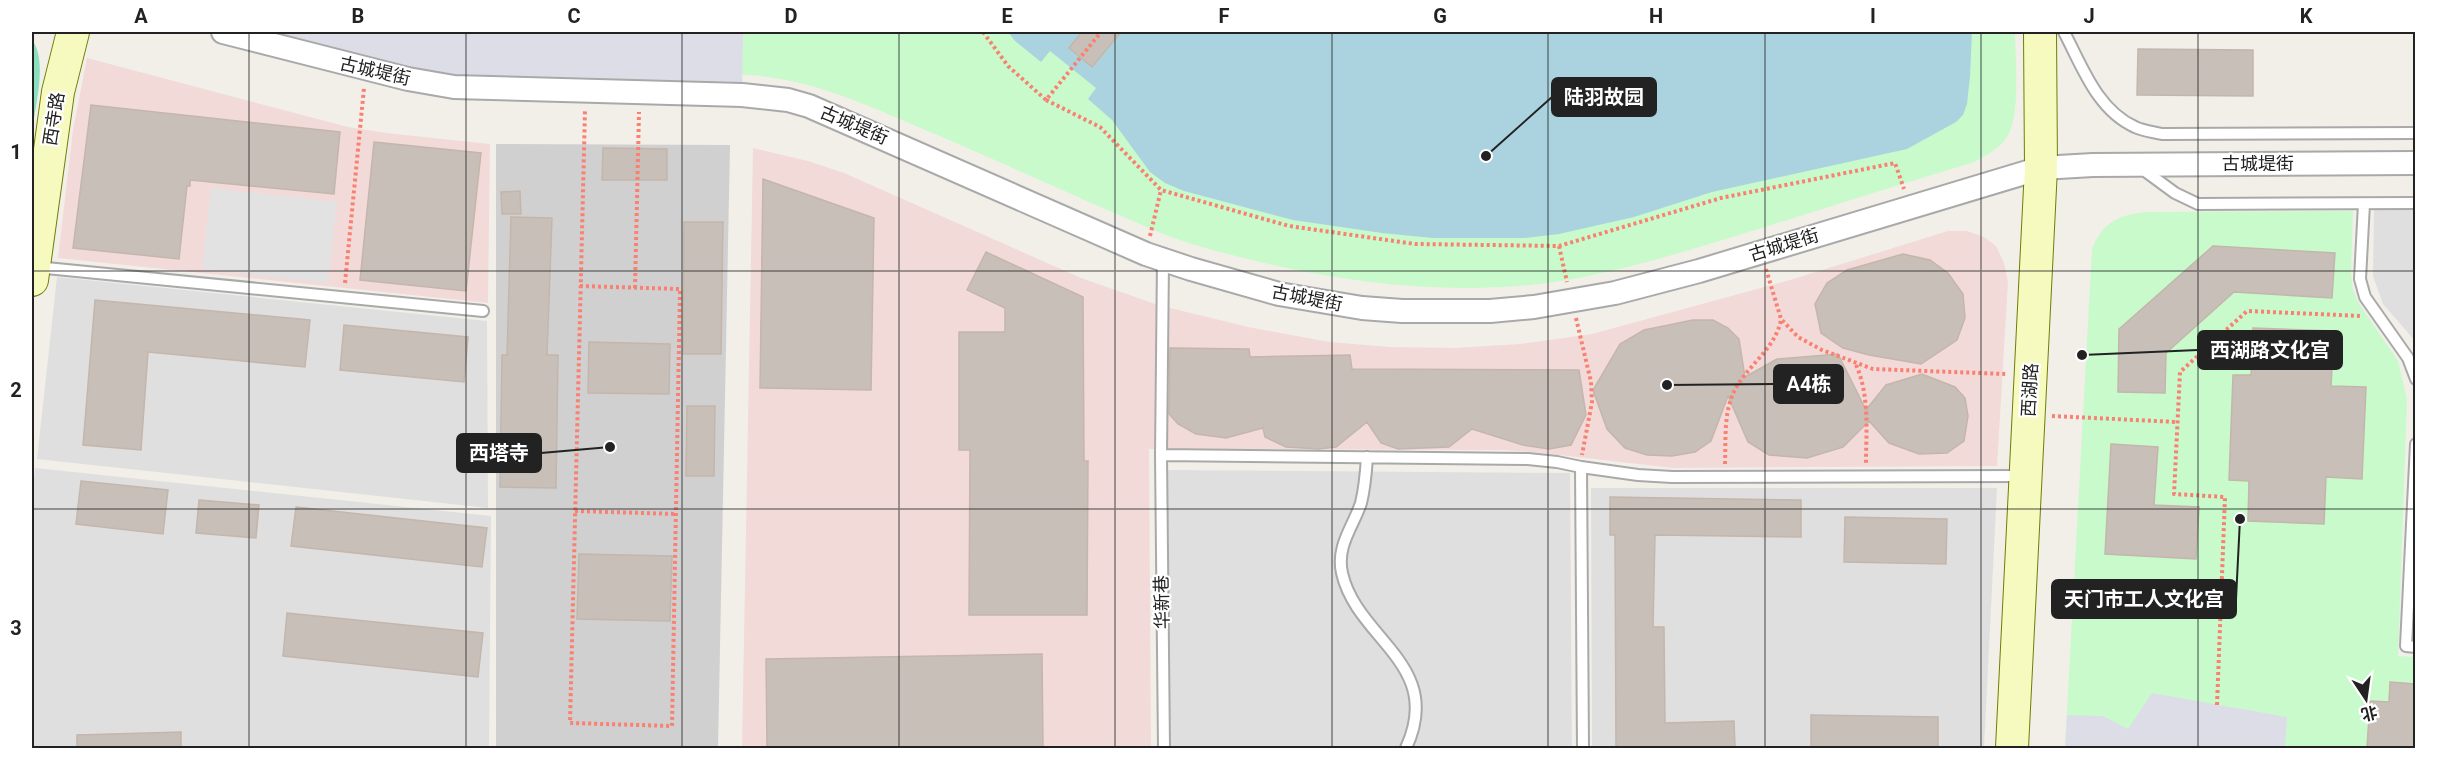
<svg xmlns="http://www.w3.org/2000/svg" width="2447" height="780" font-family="Roboto,'Noto Sans SC',sans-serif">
<rect width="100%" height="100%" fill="#f2efe9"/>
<path fill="#e0dfdf" d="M2415 209H2416L2415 341 2383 304 2373 276 2374 210Z
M57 277 487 321 488 508 37 459Z
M35 468 491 516 489 748H32V497Z
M1159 470 1570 473 1572 748H1160Z
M1591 488H1997L1984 748H1592Z"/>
<path fill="#f2dad9" d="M87 58 348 127 386 133 490 144 488 303 58 258 73 130Z
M753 148 808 161 844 173 1081 278 1158 305 1248 327 1329 342 1390 347 1455 348 1520 344 1592 334 1790 280 1948 231H1967L1984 237 1996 246 2004 263 2008 282 1997 466 1673 468 1542 453 1504 450 1149 449 1151 748H742Z"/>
<path fill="#d0d0d0" d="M496 144 730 145 718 748H496Z"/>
<path fill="#c8facc" d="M290 32H2015C2015 58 2021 116 2007 137 1999 149 1987 155 1974 162 1905 183 1835 205 1765 227 1702 246 1638 267 1573 279 1470 297 1361 286 1260 262 1227 254 1193 246 1161 233 1082 200 1004 163 925 130 867 105 812 79 748 75L465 70Z
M2353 211 2351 273 2353 290 2358 302 2398 361 2407 399 2398 656 2415 657V748H2065L2092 249C2103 222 2118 215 2147 212Z"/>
<path fill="#88e0be" d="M32 40C48 60 35 107 32 132Z"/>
<path fill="#e2e2e2" d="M211 188 337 202 328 283 202 269Z"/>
<path fill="#dddde8" d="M228 32H743L742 95 505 90Z
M2152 693 2287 717 2285 748H2065L2067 715 2103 716 2128 729Z"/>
<path fill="#aad3df" d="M1008 32H1972L1970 76 1967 104 1963 115 1956 122 1907 149 1712 192 1634 217 1559 234 1525 238H1433L1382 233 1293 220 1184 191 1165 183 1150 172 1112 120 1088 99 1096 88 1050 51 1041 62 1015 41Z"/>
<path fill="#c7bfb8" stroke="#c4b6ab" stroke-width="1.5" d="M1082 32H1121L1092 67 1069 48Z
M2138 49 2253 50V96L2137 95Z
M91 105 340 132 334 194 190 180V186H187L179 259 73 248Z
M374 142 481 153 466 291 360 280Z
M603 148 667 149V180H602Z
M763 179 874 218 871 390 760 388Z
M520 191 521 214H502L501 192Z
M511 217 552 218 547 355H558L556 488 500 487 502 355H507Z
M684 222H723L721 354H683Z
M2213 246 2335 253 2332 298 2234 292 2166 353 2165 393 2118 392 2119 329Z
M986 252 1083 297 1084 461H1088L1087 615H969L970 450H959V332H1005V308L967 290Z
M1903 254 1930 260 1948 273 1963 294 1965 318 1957 340 1921 364 1869 355 1843 348 1821 333 1815 304 1827 283 1847 270Z
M95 300 310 320 305 367 148 352 141 450 83 445Z
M1693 320H1713L1728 328 1739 339 1745 377 1777 359 1838 354 1866 410 1886 385 1922 374 1955 387 1965 398 1968 416 1964 441 1947 453 1919 454 1889 443 1869 421 1843 447 1807 458 1769 455 1748 442 1728 396 1711 441 1695 452 1672 456 1647 455 1625 448 1607 429 1593 390 1620 344 1644 330Z
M344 325 468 337 464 382 340 370Z
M2253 328 2334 331 2331 386 2366 387 2362 479 2326 477 2324 524 2248 521 2249 481 2229 480 2233 375H2251Z
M589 342 670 344 669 394 588 393Z
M1170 348 1249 349 1250 357 1350 355 1352 369 1579 370 1586 415 1571 445 1549 449 1523 445 1472 429 1449 447 1398 449 1381 443 1367 422 1336 447 1319 449 1286 447 1265 437 1263 428 1226 438 1196 434 1178 424 1169 414Z
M687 406H715L714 476H686Z
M2111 444 2158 447 2154 505 2199 507 2196 559 2105 554Z
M81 481 168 490 163 534 76 524Z
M1610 497 1801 500V537L1655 535 1653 627H1664L1665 723 1734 721 1735 748H1616L1615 535H1610Z
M199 500 259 505 256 538 196 533Z
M296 507 487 528 482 567 291 546Z
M1845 517 1947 519 1946 564 1844 562Z
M579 554 672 556 670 621 577 619Z
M287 613 483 633 478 677 283 656Z
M1042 654 1043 748H767L766 659Z
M2390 682 2415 684V748H2367L2370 701 2389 702Z
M1811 715 1938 717V748H1811Z
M181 732V748H77V735Z"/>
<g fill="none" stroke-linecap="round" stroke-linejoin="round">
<defs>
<path id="lane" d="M2064 32C2082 66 2097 110 2135 127 2143 131 2154 132 2162 134L2416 133
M2141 168 2175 193 2198 204 2416 203
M2364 204 2360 279 2365 297 2408 358 2416 379
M1163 260 1161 455 1164 748
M36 267 483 311
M2416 444 2406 646 2416 647
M1161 455 1528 459 1557 462 1581 467 1583 748
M1367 457C1366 473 1365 487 1361 503 1353 527 1336 546 1342 573 1357 640 1445 664 1406 748
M1581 467 1638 475 1672 477 2022 476"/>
<path id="street" d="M223 32 408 79 454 87 742 95 788 100 809 106 1146 254 1191 269 1279 294 1362 308 1402 311H1490L1534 307 1615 293 1699 271 2041 168 2093 165 2416 163"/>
<path id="secondary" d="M32 280 58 92 73 32
M2012 748 2041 168 2040 32"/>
</defs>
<use href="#lane" stroke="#a9a9a9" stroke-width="14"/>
<use href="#street" stroke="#a9a9a9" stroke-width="26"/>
<use href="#secondary" stroke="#707d05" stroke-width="34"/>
<path stroke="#fa8072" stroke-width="4" stroke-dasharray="3 3" stroke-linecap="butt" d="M983 32 1008 66 1046 100 1101 32
M1046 100 1100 127 1161 190 1289 226 1415 244 1559 246 1721 198 1895 163 1904 189
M1150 236 1161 190
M1559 246 1567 282
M1766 269 1781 319 1798 337 1822 350 1873 369 2006 374
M345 283 364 88
M580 286 680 289 672 726 570 723 585 110
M635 288 639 112
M1576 318 1591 382 1592 402 1582 455
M1856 365C1870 396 1866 431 1866 464
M2052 416 2177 422
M1725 464C1726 438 1723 409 1737 386 1751 363 1775 348 1781 320
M575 511 676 514
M2217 705 2225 497 2174 494 2180 372 2247 311 2362 316"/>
<use href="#lane" stroke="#fff" stroke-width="10"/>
<use href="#street" stroke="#fff" stroke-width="22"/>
<use href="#secondary" stroke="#f7fabf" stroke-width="32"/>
</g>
<path fill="none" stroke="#222" stroke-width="1.5" stroke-opacity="0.55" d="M249 32V748M466 32V748M682 32V748M899 32V748M1115 32V748M1332 32V748M1548 32V748M1765 32V748M1981 32V748M2198 32V748M32 271H2416M32 509H2416"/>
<g text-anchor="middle" stroke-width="4.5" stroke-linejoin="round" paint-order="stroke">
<g font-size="18" fill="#222" stroke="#fff">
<text transform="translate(375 71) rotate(13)" y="6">古城堤街</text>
<text transform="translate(54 119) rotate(-81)" y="6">西寺路</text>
<text transform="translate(854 125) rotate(23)" y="6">古城堤街</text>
<text x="2258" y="170">古城堤街</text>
<text transform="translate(1784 245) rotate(-17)" y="6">古城堤街</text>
<text transform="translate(1307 298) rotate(11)" y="6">古城堤街</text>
<text transform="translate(2030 390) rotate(-87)" y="6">西湖路</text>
<text transform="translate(1162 602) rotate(-91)" y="6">华新巷</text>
</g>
</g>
<path fill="none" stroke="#222" stroke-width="2" d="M1486 156L1552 97M2082 355L2198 350M1667 385L1774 384M610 447L541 453M2240 519L2236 599"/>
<g fill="#222" stroke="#fff" stroke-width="2">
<circle cx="1486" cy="156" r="6"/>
<circle cx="2082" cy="355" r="6"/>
<circle cx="1667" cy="385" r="6"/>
<circle cx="610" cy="447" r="6"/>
<circle cx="2240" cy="519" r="6"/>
</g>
<g fill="#222" stroke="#222" stroke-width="2">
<rect x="1552" y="78" width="104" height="38" rx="6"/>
<rect x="2198" y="331" width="144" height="38" rx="6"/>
<rect x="1774" y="365" width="69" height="38" rx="6"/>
<rect x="457" y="434" width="84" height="38" rx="6"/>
<rect x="2052" y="580" width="184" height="38" rx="6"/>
</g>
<g font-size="20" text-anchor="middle" font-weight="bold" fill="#fff">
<text x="1604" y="104">陆羽故园</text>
<text x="2270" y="357">西湖路文化宫</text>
<text x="1809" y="391">A4栋</text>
<text x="499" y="460">西塔寺</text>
<text x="2144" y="606">天门市工人文化宫</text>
</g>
<rect width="2447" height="780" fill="none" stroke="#ffffff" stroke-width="66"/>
<g transform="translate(2366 699) rotate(167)" stroke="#ffffff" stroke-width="4.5" paint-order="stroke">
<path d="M0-4.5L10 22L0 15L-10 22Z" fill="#222222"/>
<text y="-9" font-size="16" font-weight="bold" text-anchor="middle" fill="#222222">北</text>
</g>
<rect x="33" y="33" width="2381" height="714" fill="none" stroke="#222" stroke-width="2"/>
<g font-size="20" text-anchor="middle" font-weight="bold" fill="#222">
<text x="141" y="23">A</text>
<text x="358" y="23">B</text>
<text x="574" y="23">C</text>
<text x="791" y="23">D</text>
<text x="1007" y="23">E</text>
<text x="1224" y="23">F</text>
<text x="1440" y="23">G</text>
<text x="1656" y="23">H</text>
<text x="1873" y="23">I</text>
<text x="2089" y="23">J</text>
<text x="2306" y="23">K</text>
<text x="16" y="159">1</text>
<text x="16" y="397">2</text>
<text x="16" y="635">3</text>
</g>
</svg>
